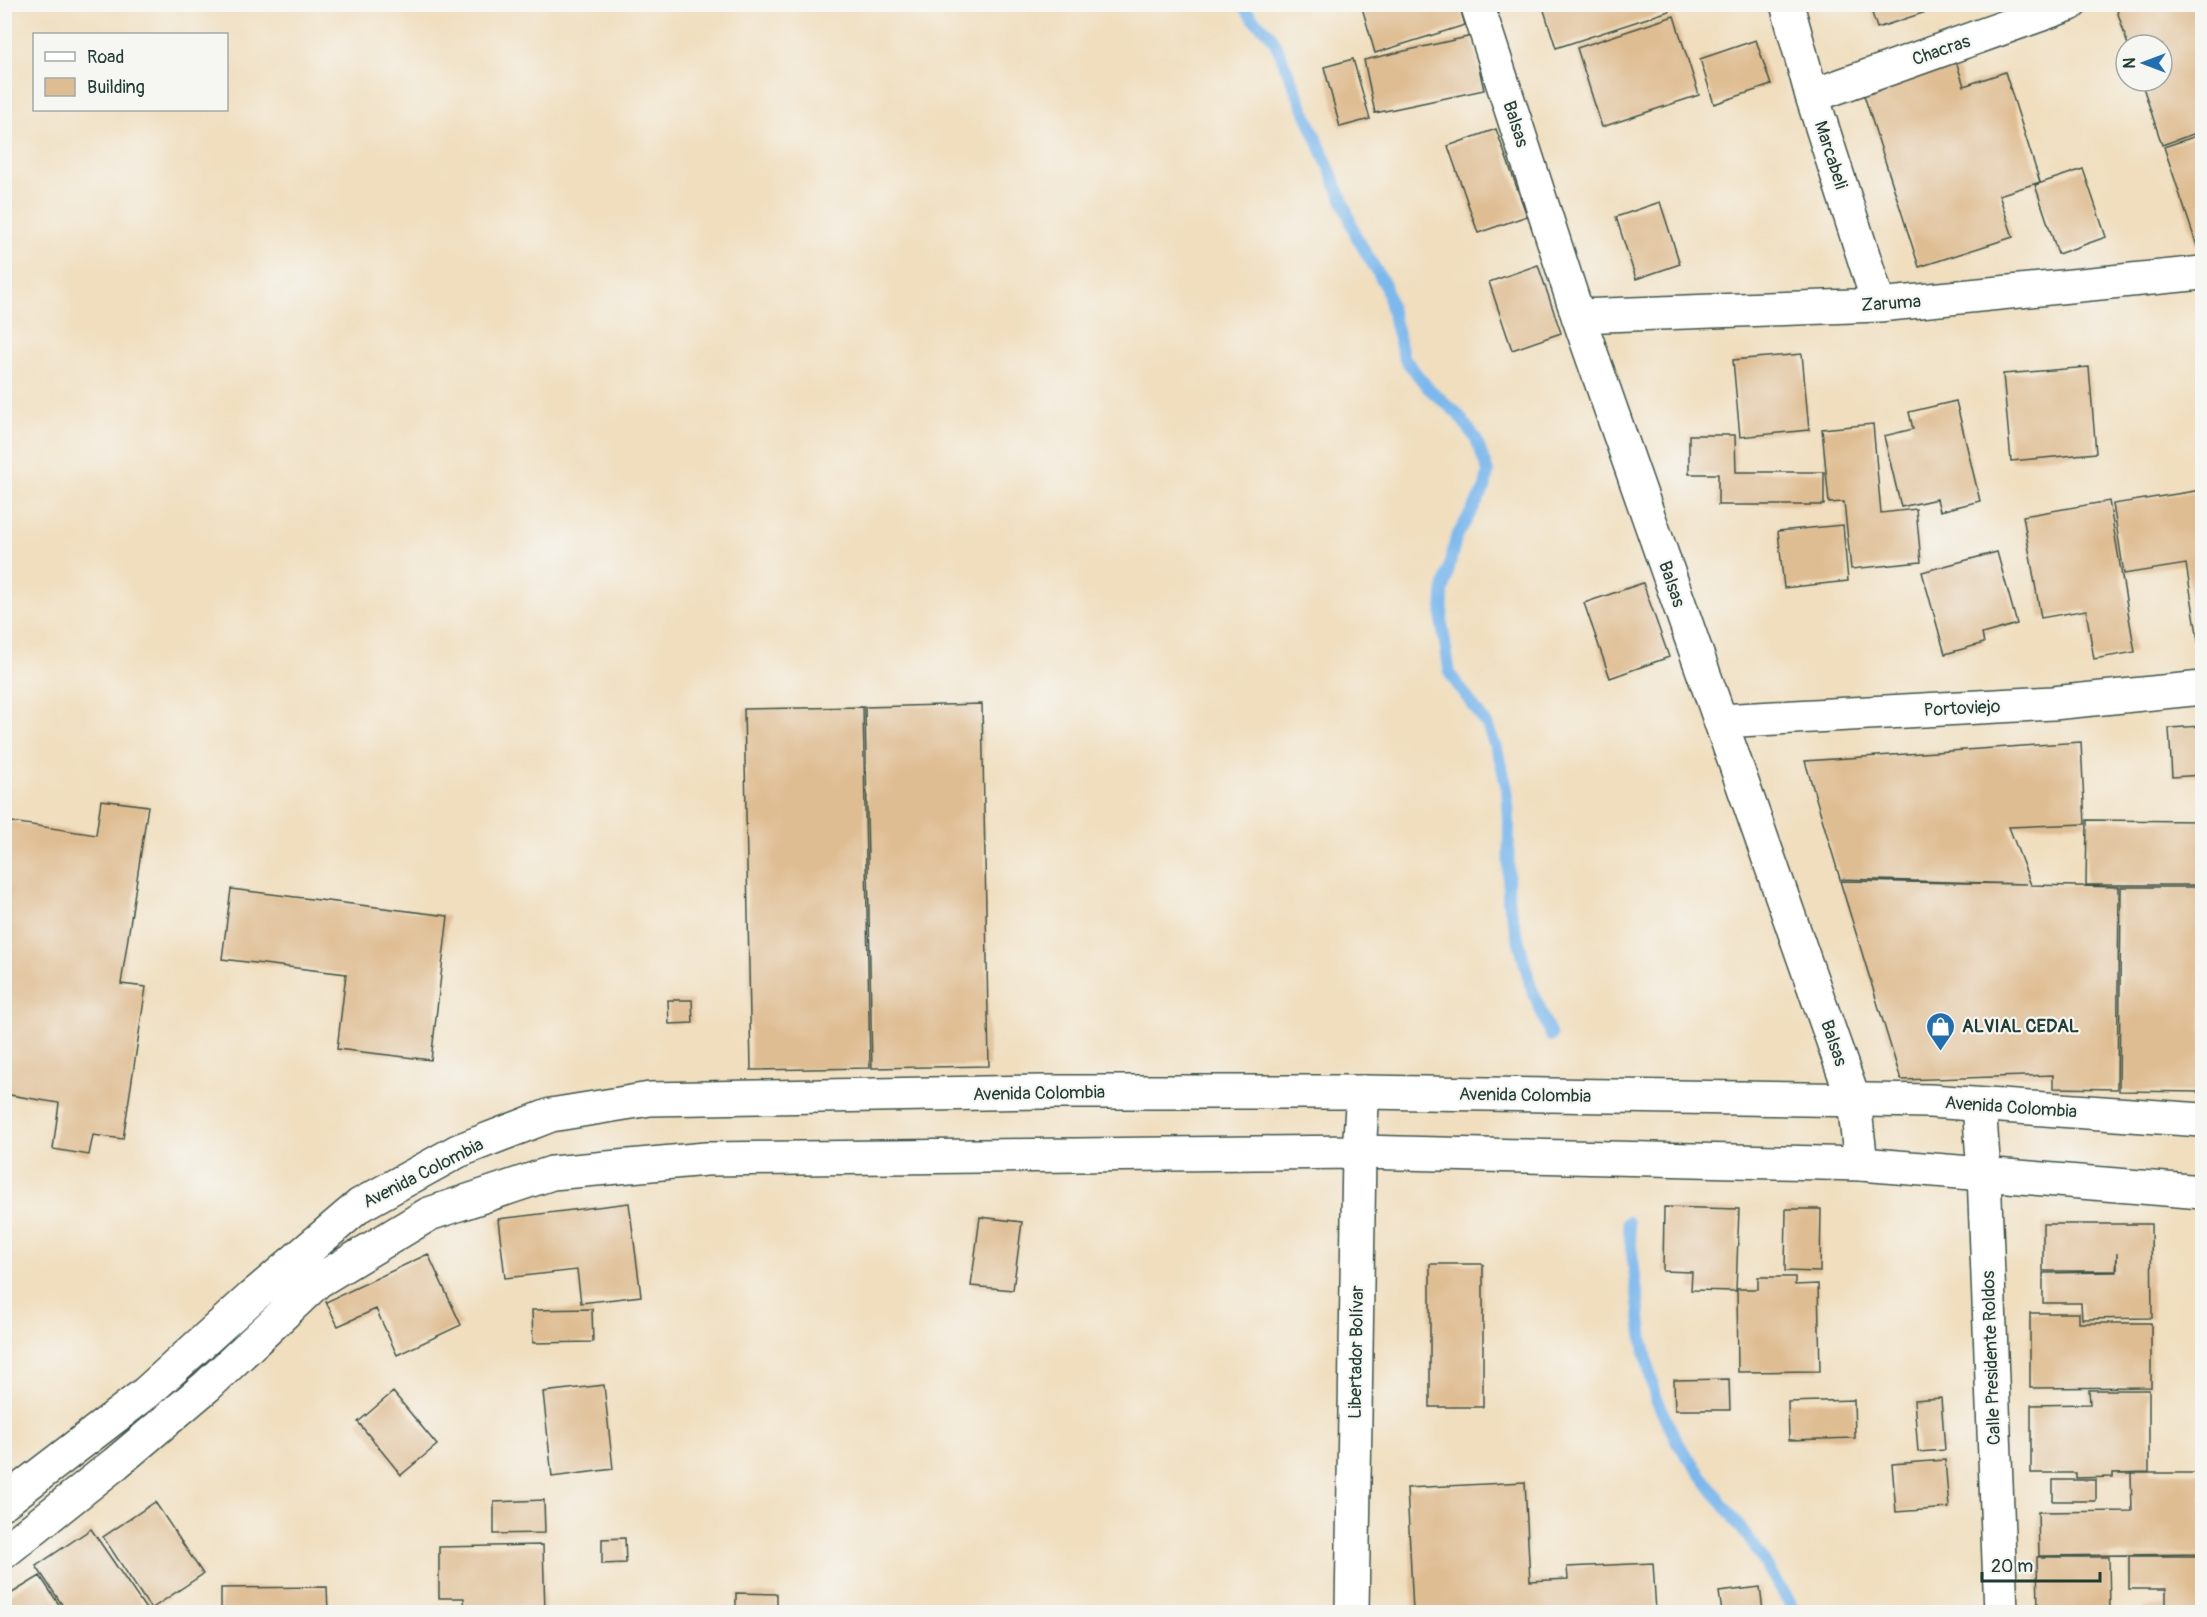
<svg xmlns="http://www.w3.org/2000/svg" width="2207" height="1617" font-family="Pangolin,sans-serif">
<rect width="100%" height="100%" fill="#f6f6f2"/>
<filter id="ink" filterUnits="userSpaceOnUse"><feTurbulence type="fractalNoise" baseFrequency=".0167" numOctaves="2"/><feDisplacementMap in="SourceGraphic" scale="12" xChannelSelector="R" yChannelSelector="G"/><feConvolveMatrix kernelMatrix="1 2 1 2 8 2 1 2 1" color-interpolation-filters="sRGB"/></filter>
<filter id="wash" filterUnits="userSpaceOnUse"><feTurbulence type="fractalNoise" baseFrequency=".008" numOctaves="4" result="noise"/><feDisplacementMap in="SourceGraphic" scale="24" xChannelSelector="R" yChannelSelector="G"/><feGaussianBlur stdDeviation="1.35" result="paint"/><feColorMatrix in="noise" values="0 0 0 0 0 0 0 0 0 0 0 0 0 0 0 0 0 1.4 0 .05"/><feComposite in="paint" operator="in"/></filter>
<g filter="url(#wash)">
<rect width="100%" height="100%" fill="#f0debe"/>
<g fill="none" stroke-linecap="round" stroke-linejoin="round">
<path stroke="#7ab8ed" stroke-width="12" d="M1242 4 1253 19 1270 34 1279 51 1341 196 1356 236 1385 285 1404 358 1428 388 1458 414 1476 439 1488 472 1485 488 1456 538 1443 593 1442 624 1450 674 1487 725 1500 759 1507 789 1509 821 1508 900 1530 984 1551 1036
M1628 1222 1643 1341 1655 1397 1678 1444 1753 1544 1795 1612"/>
</g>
<g id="blocks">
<path fill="#dfbd93" d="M1361 4H1459L1465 25 1375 53Z
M1542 4H1666L1669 11 1556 48Z
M1869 4H1934L1935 9 1877 28Z
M2115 4H2202V131L2162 145 2141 81H2162V45H2128Z
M1674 16 1699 95 1602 127 1577 48Z
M1472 36 1484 90 1375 113 1364 60Z
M1756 40 1771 85 1714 104 1700 59Z
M1353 59 1370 119 1340 127 1324 67Z
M1956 61 1964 86 2005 72 2040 182 1999 195 2013 237 1919 267 1863 92Z
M1496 129 1527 216 1478 233 1448 146Z
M2202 134V261L2164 147Z
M2083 169 2106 237 2058 254 2035 185Z
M1660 202 1680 264 1636 279 1616 217Z
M1538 265 1561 333 1512 350 1489 282Z
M1802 354 1809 430 1740 437 1733 360Z
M2089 367 2096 453 2011 461 2003 374Z
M1956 401 1980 501 1940 511 1937 499 1901 507 1884 436 1913 429 1909 412Z
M1873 424 1881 513 1916 509 1921 562 1851 569 1844 502 1829 503 1822 429Z
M1689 435H1735L1736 472H1824V505H1718V474H1689Z
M2202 490V652L2200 653 2186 564 2124 574 2113 504Z
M2109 501 2135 652 2094 659 2086 610 2041 618 2023 516Z
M1843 525 1848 581 1784 588 1778 531Z
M1997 552 2017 624 1982 634 1984 643 1945 654 1922 572Z
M1643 583 1669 657 1610 678 1584 603Z
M982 704 989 1066 872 1068 865 707Z
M863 707 870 1068 751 1070 744 709Z
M2202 726V775L2172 777 2169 728Z
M2081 742 2085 824 2009 827 2031 885 2119 887 2117 1089 2053 1088V1075L1901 1080 1840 881 2027 884 1840 879 1805 761Z
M101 800 148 806 121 984 146 987 123 1139 93 1135 89 1155 53 1149 59 1103 4 1094V833L6 821 96 835Z
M2087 820 2202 821V885H2086Z
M2121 887H2202V1092L2119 1091Z
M231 889 448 916 431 1060 337 1049 346 974 222 959Z
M668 1000H692L693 1023 669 1024Z
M629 1203 641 1296 581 1303 577 1270 505 1278 498 1219Z
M1664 1207 1739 1209 1736 1291 1691 1290 1692 1272 1663 1271Z
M1786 1209H1821L1820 1272 1785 1271Z
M980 1217 1022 1222 1013 1290 971 1286Z
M2043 1224H2151L2152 1318 2082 1319 2081 1303H2043V1273L2117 1272V1253L2116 1271H2043Z
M428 1254 461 1325 397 1355 376 1309 338 1326 326 1302Z
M1430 1264H1483V1407H1430Z
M1758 1277H1795V1285L1818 1284 1820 1371 1738 1372 1737 1289H1758Z
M592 1309 593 1342 533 1343 532 1310Z
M2030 1313H2079V1323H2151V1387L2030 1388Z
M1729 1379 1730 1410H1675L1674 1380Z
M604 1385 613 1469 552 1477 543 1392Z
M2089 1390H2149V1472L2113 1473V1477L2076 1478V1473H2031V1405L2090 1404Z
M393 1392 437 1445 401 1475 358 1422Z
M1941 1398 1945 1450 1918 1452 1914 1400Z
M1854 1400 1855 1438 1789 1440 1788 1402Z
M1945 1460 1949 1508 1896 1512 1892 1464Z
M2131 1473H2202V1554L2039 1556 2038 1512 2132 1511Z
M2053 1480H2096V1501H2053Z
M1525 1482 1530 1581 1568 1579 1567 1567 1653 1563 1656 1612H1413L1407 1488Z
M544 1500 545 1533 494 1534V1502Z
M155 1502 203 1574 151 1609 103 1537Z
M91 1529 148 1612H67L36 1566Z
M625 1538 626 1563 602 1564V1539Z
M543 1545 545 1612H465L464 1598H439V1547Z
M2129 1556H2202V1612H2145V1607L2166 1606V1589H2129Z
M2037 1557H2109L2110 1612H2038Z
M40 1576 64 1612H10L4 1607V1598Z
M327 1587 328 1612H221V1588Z
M1760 1587 1763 1612H1722L1719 1592Z
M736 1593 777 1594V1612H713V1608H736Z"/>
</g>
</g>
<g filter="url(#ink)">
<use href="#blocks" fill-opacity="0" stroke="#3e5549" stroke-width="1.5"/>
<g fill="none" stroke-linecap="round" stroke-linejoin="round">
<defs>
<path id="minor" d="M1477 4 1578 316 1854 1101 1861 1164
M1787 4 1812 96 1879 305
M1812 96 2070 4
M1578 316 1879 305 2202 273
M1720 721 2053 703 2202 688
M1979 1105 1984 1173 2001 1612
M1352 1612 1359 1152 1363 1092"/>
<path id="primary" d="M4 1502 146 1393 251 1298 360 1205 458 1151 551 1115 650 1099 1044 1092H1363L1930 1101 2202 1120
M4 1552 116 1463 207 1386 318 1281 429 1214 552 1173 706 1159 1359 1152 1861 1164 2202 1192"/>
</defs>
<use href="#minor" stroke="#3e5549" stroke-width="36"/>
<use href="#primary" stroke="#3e5549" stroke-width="36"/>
<use href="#minor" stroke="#fff" stroke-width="33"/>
<use href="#primary" stroke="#fff" stroke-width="33"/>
</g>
</g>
<defs>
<symbol id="shop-pin" viewBox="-11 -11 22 30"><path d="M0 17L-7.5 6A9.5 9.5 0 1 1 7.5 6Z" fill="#1f6fb2" stroke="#f6f6f2"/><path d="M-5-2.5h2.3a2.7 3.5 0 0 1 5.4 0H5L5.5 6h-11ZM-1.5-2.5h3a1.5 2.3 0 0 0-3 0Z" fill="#fff"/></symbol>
</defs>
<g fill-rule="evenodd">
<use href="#shop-pin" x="1924" y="1010" width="33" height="45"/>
</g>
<g text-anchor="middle" stroke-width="4.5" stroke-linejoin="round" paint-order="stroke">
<g font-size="18" fill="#1f3d34" stroke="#f6f6f2">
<text transform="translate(1941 50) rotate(-19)" y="6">Chacras</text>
<text transform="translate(1516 124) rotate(72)" y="6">Balsas</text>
<text transform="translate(1831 155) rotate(72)" y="6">Marcabeli</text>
<text transform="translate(1891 303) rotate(-4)" y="6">Zaruma</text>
<text transform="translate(1672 584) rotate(71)" y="6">Balsas</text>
<text transform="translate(1962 708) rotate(-3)" y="6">Portoviejo</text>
<text transform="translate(1834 1043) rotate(71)" y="6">Balsas</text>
<text transform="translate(1039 1093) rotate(-1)" y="6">Avenida Colombia</text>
<text transform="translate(1525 1095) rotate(1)" y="6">Avenida Colombia</text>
<text transform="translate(2011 1107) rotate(4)" y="6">Avenida Colombia</text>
<text transform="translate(423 1173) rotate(-27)" y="6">Avenida Colombia</text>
<text transform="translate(1356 1352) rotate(-89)" y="6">Libertador Bolívar</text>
<text transform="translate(1991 1358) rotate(-92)" y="6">Calle Presidente Roldos</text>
</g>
<g font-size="18" font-weight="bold" fill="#1f3d34" stroke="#f6f6f2" text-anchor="start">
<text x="1962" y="1032">ALVIAL CEDAL</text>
</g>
</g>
<rect width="2207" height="1617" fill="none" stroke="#f6f6f2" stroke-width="24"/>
<rect x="33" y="33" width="195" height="78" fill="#f6f6f2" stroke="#a0aca6" stroke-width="1.5"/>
<rect x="45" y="52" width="30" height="9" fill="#ffffff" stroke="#a0aca6" stroke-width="1.5"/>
<text x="87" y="63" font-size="18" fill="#1f3d34">Road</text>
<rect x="45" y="78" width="30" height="18" fill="#dfbd93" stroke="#a0aca6" stroke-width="1.5"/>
<text x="87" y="93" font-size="18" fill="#1f3d34">Building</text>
<g transform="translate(2144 63) rotate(270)"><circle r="28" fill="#f6f6f2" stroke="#a0aca6" stroke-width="1.5"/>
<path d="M0-4.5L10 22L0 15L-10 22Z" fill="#1f6fb2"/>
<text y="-9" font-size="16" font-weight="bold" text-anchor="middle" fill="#1f3d34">N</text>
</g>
<path d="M1982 1572v9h118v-9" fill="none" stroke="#1f3d34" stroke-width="3"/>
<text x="1991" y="1572" font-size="18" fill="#1f3d34" stroke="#f6f6f2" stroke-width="4.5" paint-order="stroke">20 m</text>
</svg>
